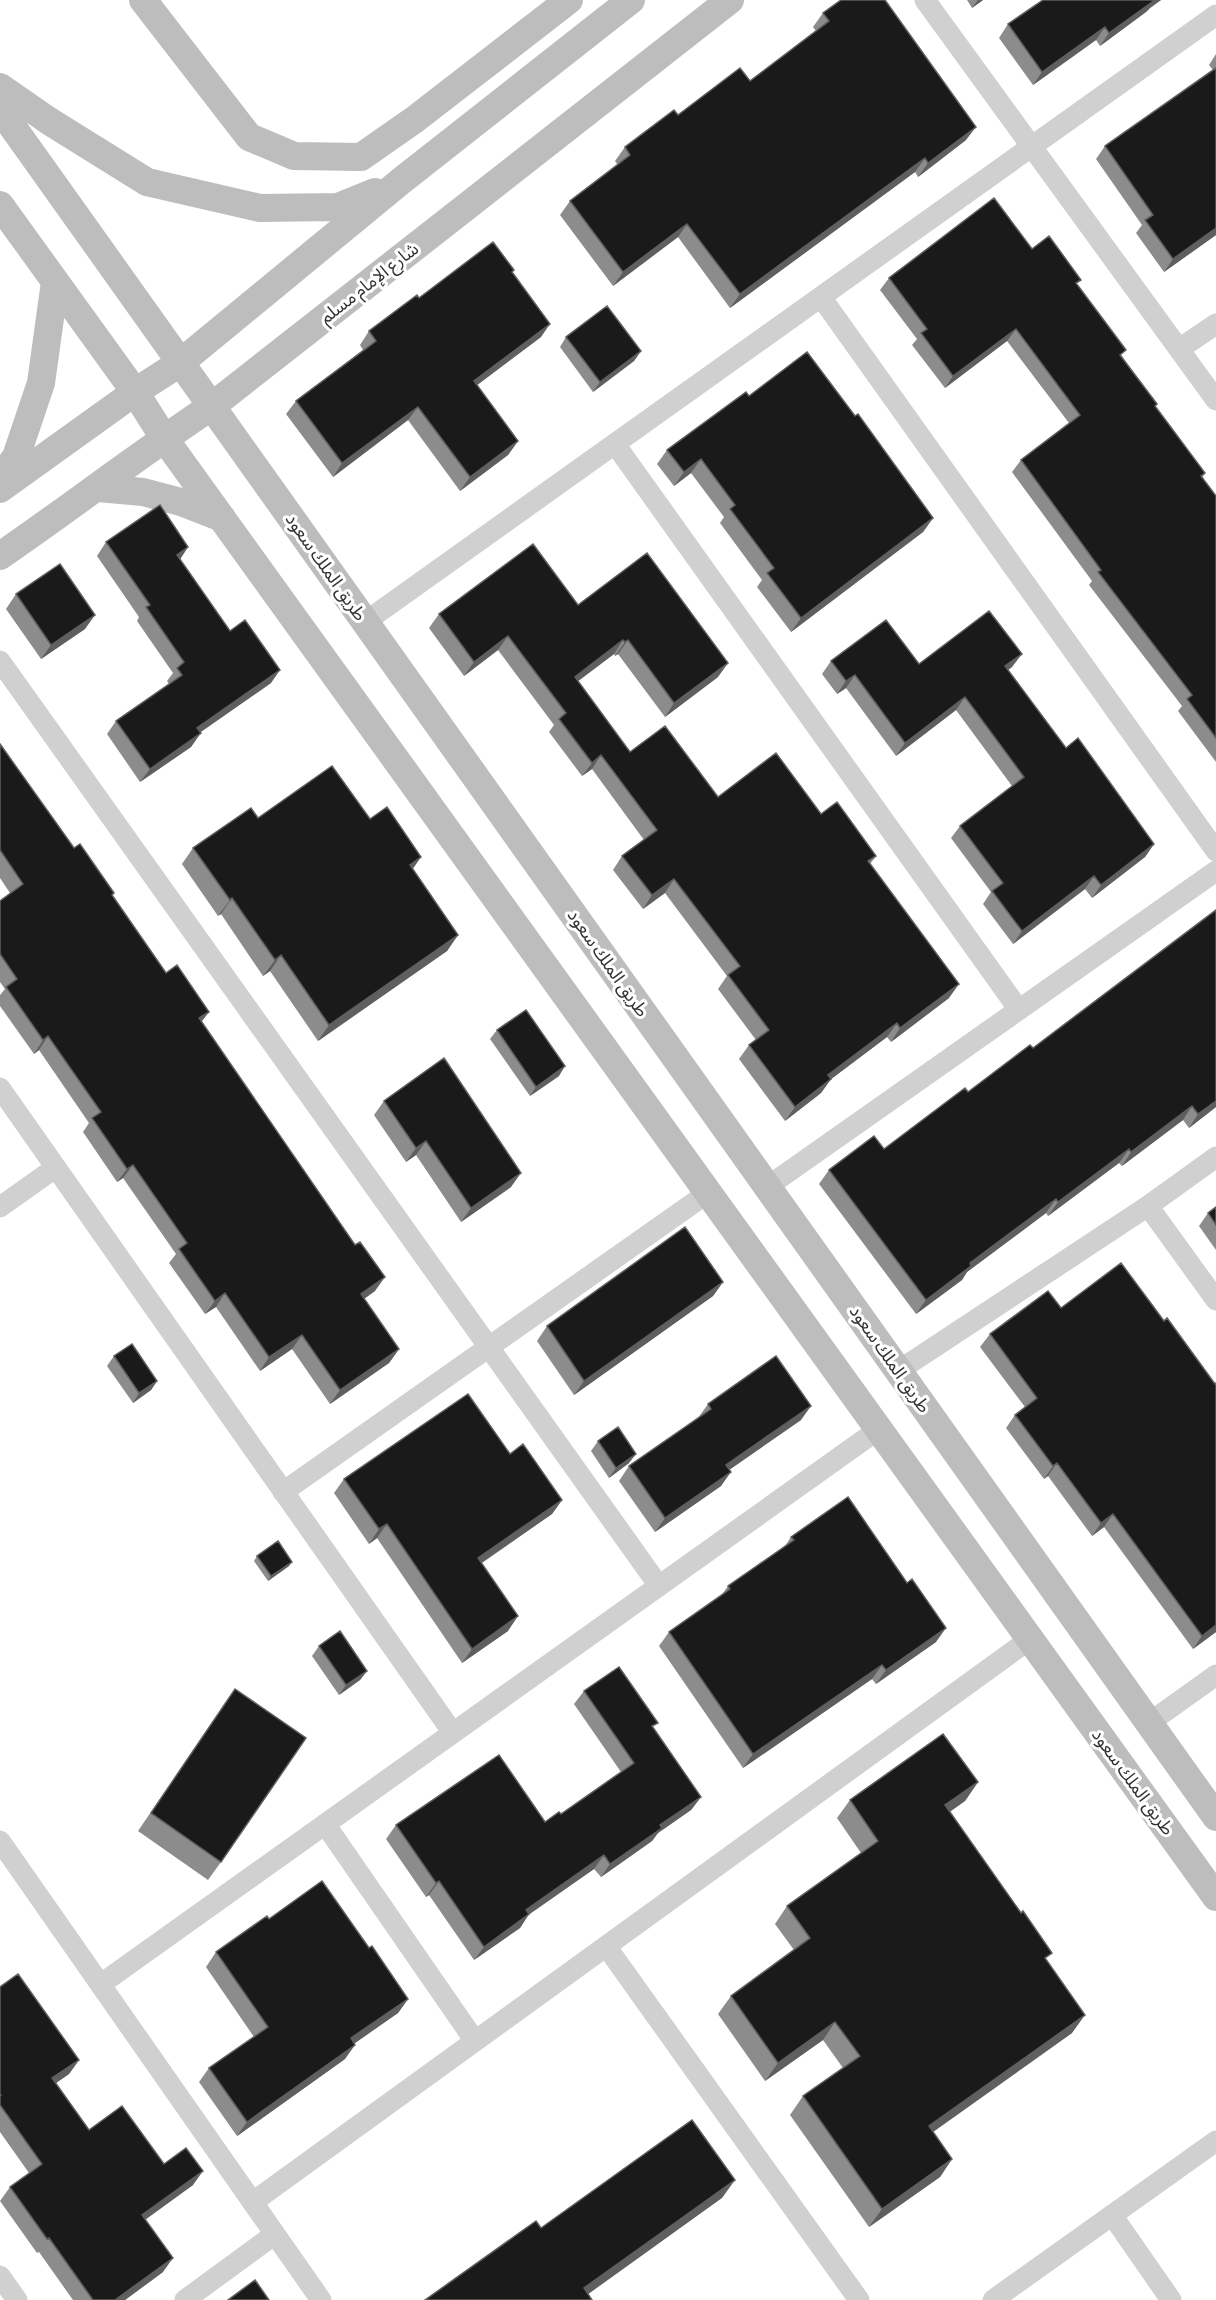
<svg xmlns="http://www.w3.org/2000/svg" width="1216" height="2300" font-family="'Alegreya Sans','Noto Sans Arabic',sans-serif">
<rect width="100%" height="100%" fill="#fff"/>
<g fill="none" stroke-linecap="round" stroke-linejoin="round">
<path stroke="#d0d0d0" stroke-width="21" d="M925 0 1216 400
M821 297 1216 851
M1179 349 1216 324
M615 444 1019 1010
M365 622 1216 15
M0 661 659 1586
M0 1088 453 1733
M767 1187 1216 871
M1148 1206 1216 1300
M0 1207 55 1168
M898 1371 1148 1206 1216 1157
M283 1492 709 1192
M1149 1723 1216 1675
M325 1824 475 2041
M0 1841 321 2300
M606 1946 859 2300
M101 1984 879 1429
M253 2202 1030 1639
M1112 2215 1171 2300
M0 2276 17 2300
M185 2300 275 2234
M993 2300 1216 2141"/>
<path stroke="#bdbdbd" stroke-width="28" d="M143 0 249 137 294 156 361 157 414 120 569 0
M0 87 49 121 147 182 260 208 338 207 375 192
M0 109 1216 1817
M0 205 135 392 164 438 1216 1897
M0 478 16 457 41 383 55 282
M98 488 143 492 181 502 222 518
M0 489 135 392 180 363 401 181 631 0
M0 556C71 507 140 454 212 406L730 0"/>
</g>
<path fill="#8c8c8c" d="M967 0H983L972 8Z
M1043 0H1161L1150 8 1146 12 1100 46 1096 40 1033 85 999 38 1008 24Z
M823 13 966 140 918 177 915 172 730 308 678 237 613 286 560 215 570 201 618 165 615 161 625 147 678 115 750 81 816 31 813 27Z
M1216 54V235L1164 272 1136 233 1142 225 1096 159 1105 146 1213 70 1209 65Z
M1032 249 1077 285 1122 356 1155 406 1205 473 1202 478 1216 496V762L1178 711 1182 706 1089 585 1092 581 1012 472 1021 460 1069 423 1007 341 945 388 912 345 917 339 880 290 889 278Z
M512 273 541 337 477 385 518 441 508 455 460 491 408 420 333 477 286 414 296 401 363 350 360 345 369 331 419 298Z
M566 337 641 351 634 361 593 392 560 347Z
M749 396 933 518 923 532 791 632 757 587 762 580 720 523 724 517 691 473 674 486 657 464 667 450Z
M106 542 188 547 180 559 230 631 271 683 200 732 191 747 140 782 107 734 116 721 169 684 167 681 173 673 137 621 139 617 97 556Z
M16 594 85 629 41 659 6 609Z
M578 605 718 677 665 717 618 654 615 656 614 654 578 681 630 752 718 797 821 814 876 856 870 864 949 998 891 1042 887 1037 831 1079 821 1093 785 1121 739 1059 749 1045 756 1040 718 989 727 976 665 893 643 909 613 870 622 856 644 840 592 769 582 776 549 732 554 725 498 650 464 676 429 628 439 614Z
M831 661 1012 667 1008 670 1066 748 1154 844 1145 857 1092 898 1085 889 1013 944 983 904 991 892 951 838 960 826 1012 786 956 710 896 756 846 688 837 694 822 674Z
M0 744 74 848 112 896 166 973 202 1022 375 1291 364 1299 399 1349 389 1363 330 1404 292 1349 260 1371 216 1307 205 1314 169 1263 176 1254 123 1178 117 1182 83 1132 89 1123 39 1050 34 1054 0 1006V995L5 989 0 982V901L10 893 0 878Z
M258 818 370 819 413 869 458 935 447 951 318 1041 270 971 263 976 221 914 218 916 182 864 193 848Z
M1216 910V1107L1189 1128 1183 1120 1122 1166 1119 1163 1048 1216 1046 1213 967 1272 962 1280 916 1314 819 1184 829 1170 884 1149 1033 1048Z
M497 1030 559 1076 530 1096 490 1039Z
M384 1101 511 1187 461 1222 416 1155 406 1162 374 1115Z
M1216 1207V1250L1199 1226 1208 1213Z
M723 1282 713 1296 574 1395 537 1341 547 1326Z
M990 1334 1216 1632 1193 1649 1104 1527 1092 1536 1048 1476 1044 1479 1006 1428 1015 1415 1025 1407 980 1347Z
M114 1356 157 1381 151 1390 133 1403 107 1366Z
M708 1404 801 1420 729 1470 721 1486 655 1532 619 1481 629 1466 698 1418Z
M598 1441 629 1463 609 1478 591 1451Z
M510 1454 562 1500 552 1514 482 1563 508 1631 462 1663 377 1538 369 1544 334 1493 344 1479Z
M791 1537 936 1642 876 1684 872 1679 743 1768 659 1646 669 1632 721 1596 728 1586 785 1546Z
M257 1556 289 1566 268 1581 254 1561Z
M319 1646 367 1671 360 1680 339 1695 312 1656Z
M235 1689 221 1862 208 1880 138 1831Z
M584 1691 654 1728 701 1797 691 1810 658 1833 652 1841 601 1877 594 1869 529 1914 520 1928 474 1960 429 1895 426 1897 386 1839 396 1825 545 1822 561 1814 621 1772 574 1704Z
M978 1782 965 1801 950 1811 1047 1961 1072 2033 933 2132 952 2159 940 2177 869 2227 790 2115 803 2096 843 2068 823 2040 765 2081 718 2014 731 1996 794 1950 775 1924 787 1906 861 1853 837 1818 850 1800Z
M269 1919 369 1948 408 1999 398 2013 354 2043 345 2059 237 2136 199 2082 209 2068 254 2037 206 1967 216 1952Z
M0 1987 79 2060 69 2074 56 2083 89 2130 164 2164 193 2185 145 2220 163 2272 125 2300H73L39 2252 37 2253 0 2201 10 2187 29 2173 0 2132Z"/>
<path fill="#5f5f5f" d="M978 0H983L972 8Z
M1153 0H1161L1150 8 1146 12 1100 46 1109 33Z
M1105 27 1096 40 1033 85 1042 72Z
M976 127 966 140 918 177 928 163Z
M925 158 915 172 730 308 740 294Z
M687 224 678 237 613 286 623 272Z
M1216 228V235L1164 272 1173 259Z
M550 324 541 337 464 395 474 381Z
M1016 329 1007 341 945 388 953 376Z
M641 351 634 361 593 392 600 382Z
M418 407 408 420 333 477 342 463Z
M518 441 508 455 460 491 470 477Z
M701 459 691 473 674 486 684 472Z
M933 518 923 532 791 632 801 618Z
M188 547 179 561 177 555Z
M95 615 85 629 41 659 51 645Z
M508 636 498 650 464 676 474 662Z
M623 640 614 654 565 691 575 677Z
M628 640 618 654 615 656 625 642Z
M1022 654 1012 667 996 679 1005 666Z
M728 663 718 677 665 717 674 703Z
M280 670 271 683 188 741 197 728Z
M855 675 846 688 837 694 846 681Z
M965 697 956 710 896 756 905 743Z
M201 733 191 747 140 782 150 769Z
M601 755 592 769 582 776 592 763Z
M1154 844 1145 857 1092 898 1101 885Z
M421 857 410 873V865Z
M1094 876 1085 889 1013 944 1022 931Z
M674 879 665 893 643 909 652 895Z
M232 898 221 914 218 916 230 900Z
M458 935 447 951 318 1041 329 1025Z
M281 955 270 971 263 976 275 960Z
M959 984 949 998 891 1042 900 1028Z
M209 1012 199 1025V1018Z
M897 1023 887 1037 818 1089 828 1075Z
M48 1036 39 1050 34 1054 43 1040Z
M565 1066 559 1076 530 1096 536 1087Z
M831 1079 821 1093 785 1121 795 1107Z
M1216 1101V1107L1189 1128 1198 1114Z
M1192 1106 1183 1120 1122 1166 1131 1152Z
M426 1141 416 1155 406 1162 416 1148Z
M1129 1149 1119 1163 1048 1216 1058 1202Z
M133 1165 123 1178 117 1182 127 1169Z
M521 1173 511 1187 461 1222 471 1208Z
M1056 1199 1046 1213 967 1272 962 1280 916 1314 926 1300 970 1263Z
M385 1277 375 1291 351 1308 361 1294Z
M723 1282 713 1296 574 1395 584 1381Z
M225 1293 216 1307 205 1314 215 1301Z
M302 1335 292 1349 260 1371 269 1357Z
M399 1349 389 1363 330 1404 340 1390Z
M157 1381 151 1390 133 1403 139 1393Z
M811 1406 801 1420 716 1479 726 1465Z
M636 1454 629 1463 609 1478 616 1468Z
M1057 1463 1048 1476 1044 1479 1053 1466Z
M731 1472 721 1486 655 1532 665 1518Z
M562 1500 552 1514 468 1572 478 1558Z
M1113 1514 1104 1527 1092 1536 1101 1523Z
M387 1524 377 1538 369 1544 379 1529Z
M292 1562 289 1566 268 1581 271 1576Z
M518 1616 508 1631 462 1663 472 1649Z
M1216 1625V1632L1193 1649 1202 1636Z
M946 1628 936 1642 876 1684 886 1670Z
M882 1665 872 1679 743 1768 753 1754Z
M367 1671 360 1680 339 1695 346 1685Z
M978 1782 965 1801 933 1824 945 1805Z
M701 1797 691 1810 658 1833 652 1841 601 1877 610 1864 660 1825Z
M604 1855 594 1869 517 1923 526 1910Z
M439 1881 429 1895 426 1897 436 1883Z
M529 1914 520 1928 474 1960 484 1947Z
M408 1999 398 2013 341 2053 351 2038Z
M1085 2015 1072 2033 916 2144 929 2126Z
M835 2022 823 2040 765 2081 778 2063Z
M355 2045 345 2059 237 2136 247 2122Z
M79 2060 69 2074 43 2092 52 2078Z
M952 2159 940 2177 869 2227 882 2209Z
M203 2171 193 2185 132 2229 142 2215Z
M735 2180 722 2198 580 2300 584 2288Z
M173 2258 163 2272 125 2300H115Z"/>
<path fill="#1a1a1a" stroke="#5f5f5f" stroke-width="1.5" d="M841 0H885L976 127 928 163 925 158 740 294 687 224 623 272 570 201 630 155 625 147 674 110 678 115 740 68 750 81 829 21 823 13Z
M1043 0H1155L1109 33 1105 27 1042 72 1008 24Z
M1216 68V228L1173 259 1145 220 1153 215 1105 146Z
M994 198 1032 249 1049 236 1081 280 1076 283 1126 350 1120 355 1157 404 1155 406 1205 473 1201 476 1216 496V738L1187 699 1192 695 1098 572 1101 570 1021 460 1080 415 1016 329 953 376 921 333 927 329 889 278Z
M493 242 514 270 512 272 550 324 474 381 518 441 470 477 418 407 342 463 296 401 376 341 369 331 417 295 419 298Z
M607 306 641 351 600 382 566 337Z
M807 352 855 416 858 414 933 518 801 618 767 573 774 568 730 509 735 505 701 459 684 472 667 450 746 392 749 396Z
M160 505 188 547 177 555 230 631 245 620 280 670 197 728 201 733 150 769 116 721 182 675 177 668 184 662 146 607 150 605 106 542Z
M533 544 578 605 647 553 728 663 674 703 628 640 625 642 623 640 575 677 630 752 665 726 718 797 776 753 821 814 837 802 876 856 868 861 959 984 900 1028 897 1023 828 1075 831 1079 795 1107 749 1045 769 1030 728 975 740 966 674 879 652 895 622 856 657 830 601 755 592 763 559 719 566 713 508 636 474 662 439 614Z
M60 564 95 615 51 645 16 594Z
M989 611 1022 654 1005 666 1066 748 1078 738 1154 844 1101 885 1094 876 1022 931 992 891 1003 883 960 826 1024 777 965 697 905 743 855 675 846 681 831 661 886 620 919 664Z
M0 744 74 848 80 844 114 893 112 895 166 973 177 965 209 1012 199 1018 355 1245 360 1242 385 1277 361 1294 399 1349 340 1390 302 1335 269 1357 225 1293 215 1301 179 1249 187 1243 133 1165 127 1169 92 1118 101 1112 48 1036 43 1040 6 987 17 979 0 954V901L23 884 0 850Z
M332 766 370 819 387 807 421 857 410 865 458 935 329 1025 281 955 275 960 232 898 230 900 193 848 251 808 258 818Z
M1216 910V1101L1198 1114 1192 1106 1131 1152 1129 1149 1058 1202 1056 1199 970 1263 971 1266 926 1300 829 1170 874 1136 884 1149 965 1088 968 1092 1030 1045 1033 1048Z
M526 1010 565 1066 536 1087 497 1030Z
M444 1058 521 1173 471 1208 426 1141 416 1148 384 1101Z
M1216 1207V1225L1208 1213Z
M685 1227 723 1282 584 1381 547 1326Z
M1121 1263 1164 1321 1167 1318 1215 1384 1216 1383V1625L1202 1636 1113 1514 1101 1523 1057 1463 1053 1466 1015 1415 1037 1398 990 1334 1048 1291 1061 1308Z
M132 1344 157 1381 139 1393 114 1356Z
M776 1356 811 1406 726 1465 731 1472 665 1518 629 1466 711 1409 708 1404Z
M468 1394 510 1454 523 1444 562 1500 478 1558 518 1616 472 1649 387 1524 379 1529 344 1479Z
M618 1427 636 1454 616 1468 598 1441Z
M848 1497 907 1583 912 1579 946 1628 886 1670 882 1665 753 1754 669 1632 730 1589 728 1586 794 1540 791 1537Z
M278 1541 292 1562 271 1576 257 1556Z
M340 1631 367 1671 346 1685 319 1646Z
M619 1667 658 1723 652 1726 701 1797 660 1825 662 1828 610 1864 604 1855 526 1910 529 1914 484 1947 439 1881 436 1883 396 1825 499 1755 545 1822 559 1812 561 1814 634 1763 584 1691Z
M235 1689 306 1738 221 1862 151 1813Z
M943 1734 978 1782 945 1805 1021 1913 1023 1911 1052 1953 1045 1958 1085 2015 929 2126 952 2159 882 2209 803 2096 860 2056 835 2022 778 2063 731 1996 810 1938 787 1906 878 1841 850 1800Z
M322 1881 369 1948 372 1946 408 1999 351 2038 355 2045 247 2122 209 2068 268 2027 216 1952 267 1916 269 1919Z
M18 1974 79 2060 52 2078 89 2130 122 2106 164 2164 186 2148 203 2171 142 2215 173 2258 115 2300H93L49 2238 47 2239 10 2187 42 2164 0 2105V2096L1 2095 0 2094V1987Z
M692 2120 735 2180 584 2288 592 2300H425L536 2221 541 2228Z
M255 2280 269 2300H228Z"/>
<g text-anchor="middle" stroke-width="6" stroke-linejoin="round" paint-order="stroke">
<g font-size="18" fill="#333" stroke="#fff">
<text transform="translate(369 283) rotate(-38)" y="6">شارع الإمام مسلم</text>
<text transform="translate(326 567) rotate(55)" y="6">طريق الملك سعود</text>
<text transform="translate(608 963) rotate(55)" y="6">طريق الملك سعود</text>
<text transform="translate(890 1359) rotate(55)" y="6">طريق الملك سعود</text>
<text transform="translate(1133 1782) rotate(54)" y="6">طريق الملك سعود</text>
</g>
</g>
</svg>
